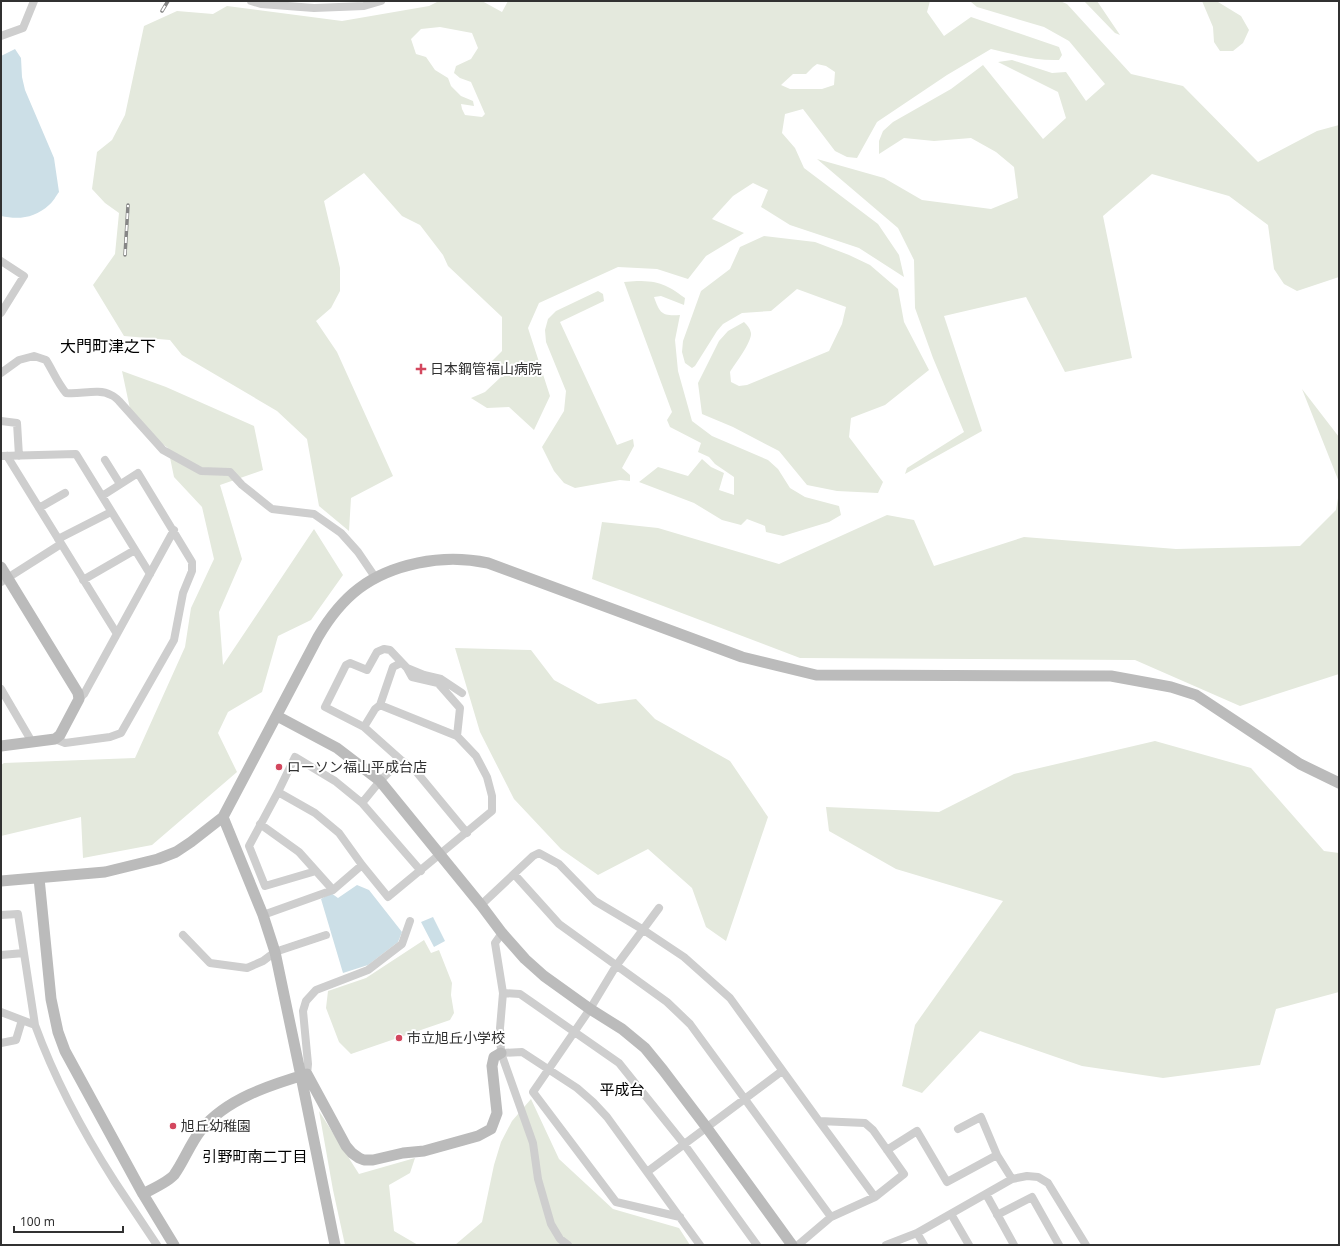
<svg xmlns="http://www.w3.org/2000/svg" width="1340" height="1246" font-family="'Noto Sans','Noto Sans JP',sans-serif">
<rect width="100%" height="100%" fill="#fff"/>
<path fill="#e4e9dd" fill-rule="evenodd" d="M439 1H482L502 12 508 1H930L927 12 944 36 971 17 1059 47 1062 55 1059 60C1036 61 1013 54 991 49L947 75 877 122 857 158 847 157 835 151 803 109 785 114 782 133 795 148 804 168 878 224 899 255 904 277 859 248 790 225 761 207 768 190 753 183 733 196 712 219 744 233 706 256 688 279 657 269 618 267 539 303 528 328 550 396 534 430 509 407 487 408 471 398 485 392 502 376 491 362 502 351V317L448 266 443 255 420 225 402 216 364 173 324 201 340 268V291L331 308 316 321 337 352 393 476 351 498 349 531 319 506 307 439 277 411 182 355 170 340 124 336 93 285 115 254 119 213 105 203 92 189 97 152 112 140 125 115 144 26 177 11 213 14 227 6 342 21 429 6ZM440 27 472 33 478 48 471 59 456 66 454 73 460 78 471 82 485 114 482 117 465 115 462 109 461 104 474 106 473 101 461 96 451 86 448 78 435 70 426 57 416 54 411 39 421 29ZM817 64 826 66 835 72 834 85 822 89H790L781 85 793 74H806L813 67Z
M972 1H1060L1067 4 1131 74 1183 86 1258 162 1317 131 1339 125V277L1297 291 1284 284 1274 269 1268 225 1229 196 1152 174 1103 216 1132 358 1065 372 1026 297 944 316 982 431 905 474 907 468 964 432 933 358 915 308 914 260 898 228 817 159 884 178 922 200 991 209 1018 198 1014 167 996 152 971 138 934 141 904 138 879 154V141L883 131 893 122 951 89 983 65 1043 139 1066 118 1058 92 998 62 1012 60 1052 73 1066 72 1086 101 1105 84 1069 41 1044 27 977 7 971 2Z
M1084 1H1097L1120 35 1115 33Z
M1202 1H1218V2L1241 16 1249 30 1243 43 1233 51H1220L1214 42 1213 27Z
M764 236 815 242 849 255 870 265 898 289 904 322 929 370 885 405 851 418 849 437 883 482 878 493 837 491 807 485 779 451 733 427 702 414 698 383 719 341 728 331 744 322C747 325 750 328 751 333 752 342 735 364 730 372L731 382 739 386 747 385 829 351 842 324 846 307 797 289 771 311 742 313 723 324 717 331 695 366 692 368 685 363 682 352 683 341 701 291 730 269 740 247Z
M637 281C660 281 667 285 685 298L684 305 661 296 654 297C660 314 662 316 680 315L675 340 678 371 692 421 712 436 768 460 778 469 790 488 805 497 839 506 841 515 829 522 783 536 766 532 765 526 747 519 741 525 722 520 694 503 639 482 658 467 688 476 702 459 711 467 724 473 719 490 734 495V477L715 464 709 457 698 452 701 443 670 427 667 420 672 412 624 282Z
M598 291 603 294 604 301 560 322 617 445 633 439 634 446 622 468 630 475V481L620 480 575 488 564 483 554 471 542 447 564 411 566 391 546 342 545 330 548 319 556 311Z
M122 371 166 387 254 426 263 470 220 485 242 559 219 612 223 665 314 529 343 575 311 620 278 636 262 692 228 712 218 733 237 772 152 845 83 858 81 817 1 836V765L4 763 135 758 185 647 191 608 214 559 202 507 174 477 168 448 133 423Z
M1302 389 1339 437V482Z
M1339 492V674L1240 706 1135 660 800 658 592 579 602 522 658 528 779 564 887 515 914 520 934 566 1024 537 1176 549 1300 546 1336 510Z
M455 648 531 650 554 680 598 704 636 699 655 719 730 761 768 817 726 941 706 927 692 888 648 849 598 875 561 849 514 799 480 732Z
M1155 741 1251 768 1324 851 1339 853V992L1276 1009 1260 1065 1163 1078 1082 1066 980 1031 922 1093 902 1086 915 1025 1003 901 896 869 829 831 826 807 939 812 1014 774Z
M424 940 431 953 439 950 452 983 451 995 454 1013 450 1020 351 1054 339 1042 326 1008 328 991 366 978Z
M531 1099 559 1159 613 1209 679 1228 690 1245H455L482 1222 494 1165 501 1142 512 1121Z
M319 1111 359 1174 415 1158 410 1173 389 1185 394 1231 418 1245H345L333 1190Z"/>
<path fill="#ccdfe7" d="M15 49 21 58 22 77 25 90 54 158 59 192C56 196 53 202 49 205 35 218 19 220 1 216V56Z
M357 885 369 890 402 932 398 942 368 965 343 973 321 899 331 893 338 898Z
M433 917 445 941 434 947 421 922Z"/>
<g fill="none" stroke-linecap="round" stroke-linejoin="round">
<path stroke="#cecece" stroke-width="8" d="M251 1 261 4 314 8 364 6 381 1
M1 36 23 28 34 1
M1 261 24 276 1 313
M1 373 19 360 34 356 46 360C53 371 57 382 66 393 80 395 98 388 111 395 114 396 117 399 119 401L163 450 201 471 230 472 242 485 272 509 314 514 341 533 358 552 375 577
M1 421 17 423 19 456
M1 456 76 454 150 574
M7 456 117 634
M105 460 120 484
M39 508 65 493
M58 539 111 512
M83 580 135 550
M1 582 61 544
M407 668 412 677 438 683 460 708 457 736
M1 689 32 742
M462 693 441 679 424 675 407 668 390 650 384 649 377 652 367 670 350 663 346 665 325 707 364 727 401 760 414 769 467 833
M79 699 84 694 174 530
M364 727 375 709 380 705
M55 739 65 743 110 737 121 733 174 640 183 593 192 571V562L138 473 102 496
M278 792 315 813 339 833 362 865 388 897 492 811V796L487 777 476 756 457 736 380 705 393 667 401 663
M362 803 380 781 401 760
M260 824 299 852 333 890
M316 871 265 886 249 846 278 792 295 757 335 781 362 803 421 871
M514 874 559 924 667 1002 690 1024 831 1217
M481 905 533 856 539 853 559 864 595 901 642 929 684 957 730 998 819 1121 865 1123 873 1130 904 1174 875 1197 831 1217 798 1245
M659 908 616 966 590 1009 533 1092 616 1202 680 1217
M1 915 18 914 35 1025
M263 915 333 890 362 865
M502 933 495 943 503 993 500 1028 501 1053 533 1143 538 1179 551 1224 560 1239 568 1245
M183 935 210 963 247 968 263 961 275 952 326 935
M1 955 24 953
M503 993 520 994 619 1063 684 1144 757 1245
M1 1012 35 1025C55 1080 83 1132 115 1182 129 1203 143 1224 157 1245
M1 1043 16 1040 22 1020
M501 1053 522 1052 577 1088 593 1102 607 1117 700 1245
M307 1074 308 1064 303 1011 306 1001 316 990 368 970 402 944 410 921
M819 1121 875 1197
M958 1129 981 1117 997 1155 1012 1179
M887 1150 917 1131 947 1182 997 1155
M647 1172 782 1071
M986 1194 1014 1245
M951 1214 969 1245
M997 1215 1032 1197 1059 1245
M917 1233 924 1245
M886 1245 917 1233 1012 1179 1027 1176 1038 1177 1048 1183 1086 1245"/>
<path stroke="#bbb" stroke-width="11" d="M1 567 78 693 79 699 60 735 55 739 1 746
M277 716 337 748 380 781 481 905 502 933 525 959 544 976 590 1009 622 1029 645 1048 663 1070 707 1128 792 1245
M223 817 263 915 275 952 301 1076 335 1245
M39 878 51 999 58 1032 65 1051 143 1194 174 1245
M1 881 105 872 158 859 176 852 191 842 223 817 318 637C342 596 370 573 418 563 442 558 464 558 488 563L742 657 816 675 1111 676 1171 687 1196 695 1300 764 1339 783
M143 1194C152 1189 168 1182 174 1175 184 1161 190 1144 201 1130 226 1099 270 1085 307 1074L346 1146 352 1153 359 1158 364 1160H373L403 1153 424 1151 478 1136 491 1129 497 1113 492 1066 494 1057 501 1053"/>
<defs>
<path id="rail" d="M162 11 168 1
M125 255 128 205"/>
</defs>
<use href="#rail" stroke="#868686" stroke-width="3.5"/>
<use href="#rail" stroke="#fff" stroke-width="2" stroke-dasharray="6" stroke-linecap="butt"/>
</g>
<g fill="#d3475e" stroke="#fff" stroke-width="1.5">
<path d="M419 363h4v4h4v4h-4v4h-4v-4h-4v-4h4z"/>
<circle cx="279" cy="767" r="4"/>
<circle cx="399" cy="1038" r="4"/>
<circle cx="173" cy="1126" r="4"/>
</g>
<g text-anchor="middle" stroke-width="4" stroke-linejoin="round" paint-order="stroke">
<g font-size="14" fill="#313131" stroke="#fff" text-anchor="start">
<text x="430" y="374">日本鋼管福山病院</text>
<text x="287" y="772">ローソン福山平成台店</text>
<text x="407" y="1043">市立旭丘小学校</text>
<text x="181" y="1131">旭丘幼稚園</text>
</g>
<g font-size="15" fill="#000" stroke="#fff">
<text x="622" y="1095">平成台</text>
<text x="255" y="1162">引野町南二丁目</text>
</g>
<g font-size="16" fill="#000" stroke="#fff">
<text x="108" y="352">大門町津之下</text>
</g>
</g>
<rect width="1340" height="1246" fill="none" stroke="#313131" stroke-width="4"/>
<path d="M14 1226v6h109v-6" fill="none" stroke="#313131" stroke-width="2"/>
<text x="20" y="1226" font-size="12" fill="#313131" stroke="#ffffff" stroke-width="3" paint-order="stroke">100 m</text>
</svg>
